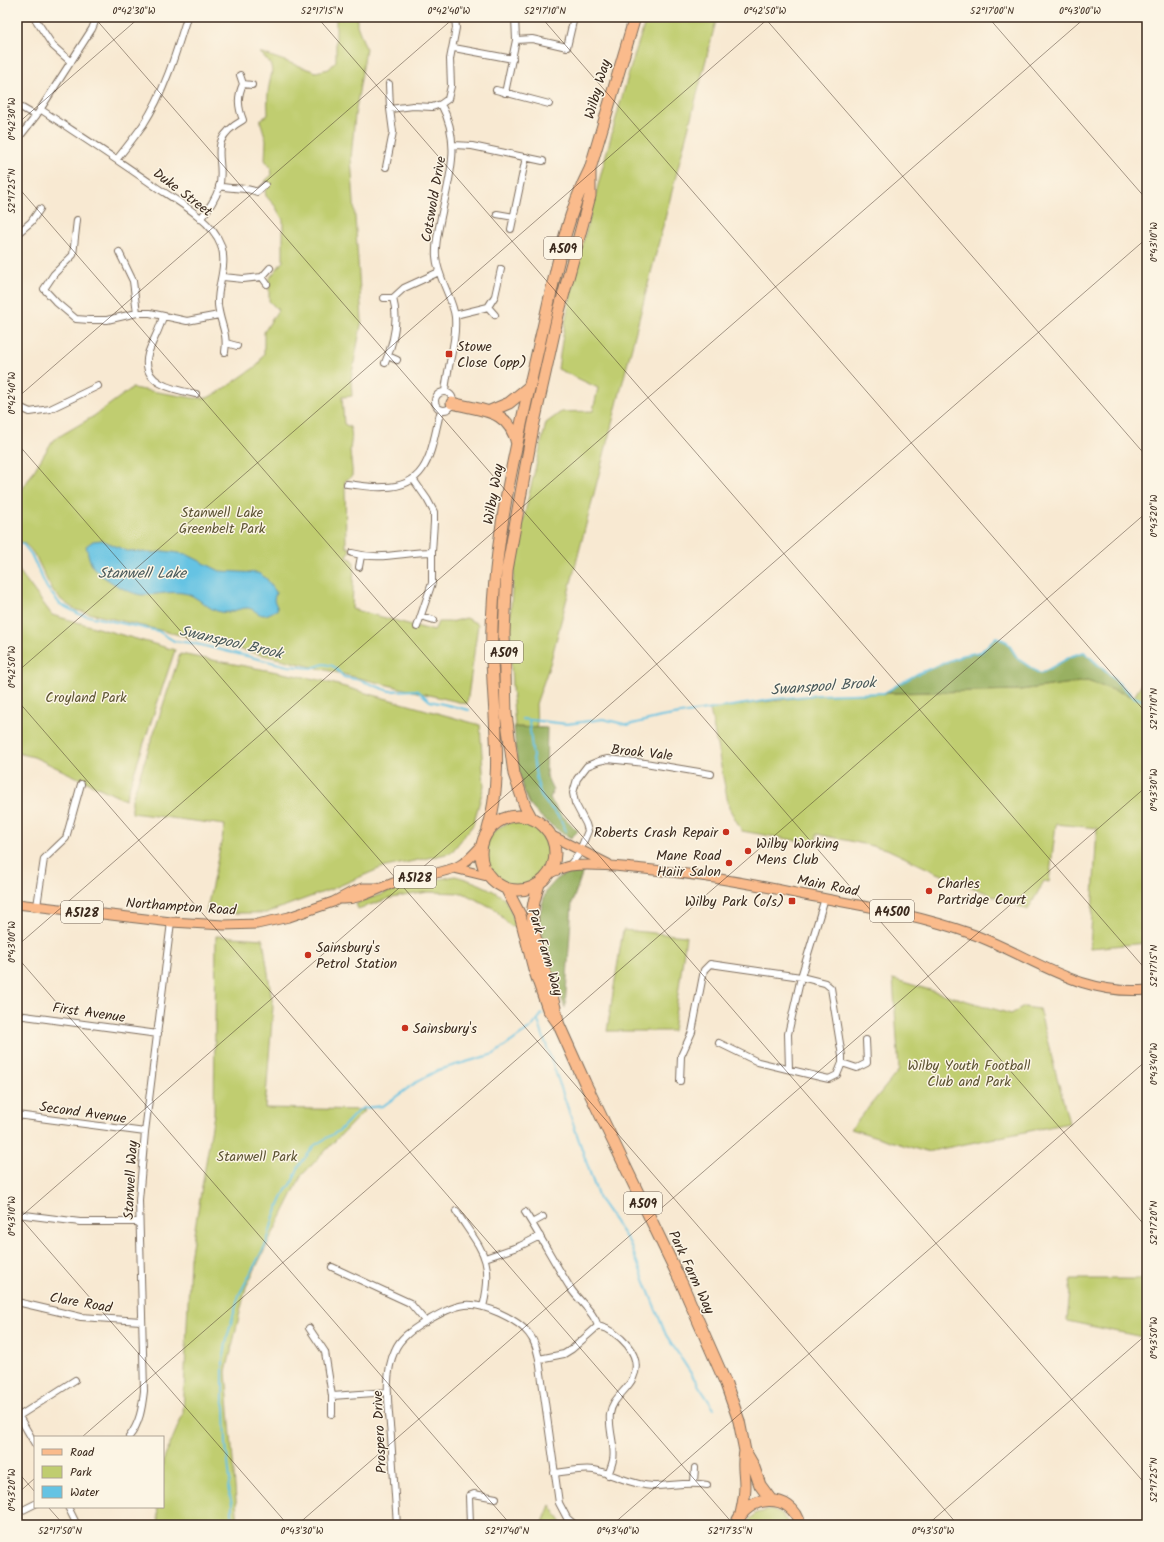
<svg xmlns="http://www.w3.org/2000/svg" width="1164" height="1542" font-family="Kalam,sans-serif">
<rect width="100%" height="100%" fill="#fcf5e5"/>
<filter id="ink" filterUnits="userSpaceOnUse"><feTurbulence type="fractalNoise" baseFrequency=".025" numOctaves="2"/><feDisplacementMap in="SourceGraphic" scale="8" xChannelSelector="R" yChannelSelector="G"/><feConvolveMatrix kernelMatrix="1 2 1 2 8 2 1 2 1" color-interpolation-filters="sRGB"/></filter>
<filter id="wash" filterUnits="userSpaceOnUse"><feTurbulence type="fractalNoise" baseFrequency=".012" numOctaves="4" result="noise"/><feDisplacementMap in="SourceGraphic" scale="16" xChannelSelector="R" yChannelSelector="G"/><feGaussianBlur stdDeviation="0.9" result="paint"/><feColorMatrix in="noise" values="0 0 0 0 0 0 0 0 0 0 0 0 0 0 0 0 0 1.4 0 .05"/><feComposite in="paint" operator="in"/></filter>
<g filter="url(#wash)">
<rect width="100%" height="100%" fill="#f8e9d2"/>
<path fill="#c0cd6f" stroke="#7e7c46" d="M336 17H357V25L366 49 355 115 351 158 362 320 351 379 352 396 342 397 344 424 350 427C353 436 351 441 350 450 350 459 353 467 352 476L345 481 346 547 350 548 347 558 352 559 354 563 352 609 434 631 438 622H451L466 618 478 624 467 704 76 610C66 604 57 598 51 587 41 572 36 546 17 540V498L53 440 94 416 132 388 194 398H207L221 391 258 365 264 353V332L278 310 269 301V279L283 261V220L275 206 266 196 265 191 270 185 265 181 272 175 271 168 265 160 266 140 260 120 268 115C268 108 267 100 268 93 270 71 279 69 259 52L316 72 329 69 336 61Z
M647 17H717L550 664 536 704 537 728 515 727C511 676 507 623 514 572 521 522 535 472 546 423L561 412 593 411 598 388 558 369C566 303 584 238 601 174 615 121 629 69 647 17Z
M17 568 52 615 175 650 125 800 34 757 17 753Z
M180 654 320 680 480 725 484 786 473 825 451 853 381 868 332 889 266 913H206L225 825 132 813V799Z
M1147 674V943L1090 948 1097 828 1056 824 1049 882 1044 881 1028 910 935 872 887 849 817 834 816 844 742 831 729 808 710 709 818 695 1020 690 1087 681 1134 697Z
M485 854a32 32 0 1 1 64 0a32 32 0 1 1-64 0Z
M455 876C468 879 495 889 504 899 510 905 513 919 517 928L509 925 495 909 463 893 428 892 391 898 358 909 356 904 362 901 406 886Z
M623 930 686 936 673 1031H607Z
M216 936 263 939 273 1007 265 1108 365 1110 302 1175 246 1287 226 1372 238 1525H159L157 1507H163V1461L183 1414 190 1258 214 1114Z
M893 979 1011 1014 1024 1007 1039 1009 1069 1123 926 1152 851 1129 899 1070Z
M1071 1279H1147V1338L1067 1321Z
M550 1505 563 1525H542Z
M771 1510 781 1514 790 1525H745L756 1513Z"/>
<path fill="#98b062" stroke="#6a6d40" d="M996 637 1007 642 1018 659 1040 674 1072 656 1084 652 1134 697 1087 681 1020 690 884 693 917 674 964 655 981 652Z
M514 727 547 728 546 775 553 790 550 799 559 812 578 831 571 838C560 832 534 814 529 803 517 779 516 753 514 727Z
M572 871H583L572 903 565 1008 546 954 538 920 546 891 558 878Z"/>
<path fill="#65c3e3" stroke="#507680" d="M102 540 127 551 154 553 164 551 186 554 220 571 258 573 266 578 276 592 274 600 278 609C274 611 268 615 264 615 257 615 254 608 247 608 238 608 230 614 220 612 208 609 199 598 188 594 172 590 158 595 143 595 130 595 100 577 93 567 89 561 88 553 86 546L93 541Z"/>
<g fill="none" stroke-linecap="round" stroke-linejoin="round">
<path stroke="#65c3e3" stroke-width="2" d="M17 543 23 544 31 554 47 588 60 604 79 614 158 631 174 641 192 643 288 666 312 668 324 664 333 666 344 677 360 680 389 691 417 690 430 701 469 710
M522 719 567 724 603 719 628 725 661 717 776 699 818 695 884 693 917 674 964 655 981 652 996 637 1007 642 1018 659 1040 674 1072 656 1084 652 1134 697 1147 702
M529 720C531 738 534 784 543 799 553 813 559 812 566 831
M538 1021 599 1199 629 1242 666 1335 714 1409
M232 1525V1504L228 1488 230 1480 226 1445 225 1407 223 1400V1361L227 1338 239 1295 267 1242 274 1216 286 1190 291 1185 299 1166 315 1145 340 1130 358 1111 363 1108 383 1106 418 1081 438 1070 494 1054 532 1027 542 1014"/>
</g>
</g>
<g filter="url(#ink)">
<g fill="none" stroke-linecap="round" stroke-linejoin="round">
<defs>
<path id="street" d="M34 17 53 46 71 62
M516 40 532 39 567 47 574 17
M454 48 513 59
M240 75 243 84
M496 90 549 104
M505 93 516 40 515 17
M441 104C463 145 448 180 440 222 438 233 435 245 436 256 437 277 453 298 455 317 457 342 447 367 445 392
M17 105 36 116
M40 109C79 135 118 160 156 187 177 201 212 220 221 245 228 266 217 284 218 305 220 324 228 332 225 352
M390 109 413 106 432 107 441 104 448 99 451 86 450 59 456 28 455 17
M17 140 36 116 92 29 97 17
M454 145 472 146 543 161
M117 159C126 148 135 136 143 125 164 93 176 53 187 17
M386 167 393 132 390 109 389 84
M219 186C232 190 245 186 257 192L265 185
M497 214 514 217
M200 219C208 210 215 200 219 188 227 159 204 142 243 120 238 107 237 97 243 84L252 85
M77 220 73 255 54 274 44 289 57 303 76 319 89 320H107L137 313H150L187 321 219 315
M511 229 526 157
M17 234 31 222 40 209
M119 252 133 281 137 313
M223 277 243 279 262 277 270 268
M262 277 267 284
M384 298H393
M488 307 495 315
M455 315 488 307 495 296 501 269
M163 316C160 330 152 341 148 354 140 384 175 390 196 394
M226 343 237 346
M388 356 397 360
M385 363C394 342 399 320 393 298L404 288 439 272
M435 401a9 9 0 1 1 18 0a9 9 0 1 1-18 0Z
M17 406 30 412 50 409 98 386
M413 479 427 499 434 512V522L432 552V583L417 627
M347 484C359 485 371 488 384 487 432 487 431 444 441 410
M352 553C382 561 402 552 432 552
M359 567 361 556
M421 616 434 620
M569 866 578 855 588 831 586 824 575 803 573 793 577 779 587 766 599 761 608 759 645 763 711 774
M37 906 44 859 66 838 81 784
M17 1015 158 1034
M719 1043 758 1062 820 1077 829 1079 837 1075 842 1063V1056L831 988 825 983 801 977 825 898
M842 1063 857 1068 867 1063 866 1040
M680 1081 681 1056 692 1032 704 970 710 964 801 977 788 1034 789 1069
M17 1115 145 1132
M456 1211C481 1250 495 1258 483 1307
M525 1212C541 1237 555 1264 571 1289 579 1301 594 1312 598 1326
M17 1214 80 1222H139
M532 1223 543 1217
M485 1258 520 1246 540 1236
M332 1267 410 1303 426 1322
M17 1302 81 1317 141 1321
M309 1328 325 1352 332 1396 388 1392
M539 1359 564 1354 572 1349 598 1326C619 1331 644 1355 633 1378 627 1391 612 1398 610 1414 608 1429 616 1447 613 1460 612 1465 610 1470 608 1475
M17 1413 35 1444
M332 1414V1396
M19 1416 75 1380
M129 1437C140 1423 142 1408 144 1391L139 1200 145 1132 171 922
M554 1473C567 1472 581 1468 594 1470 614 1474 631 1485 653 1486 672 1486 689 1481 707 1485
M694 1482 695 1468
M68 1507 77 1525
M17 1513 35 1504
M397 1525C395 1496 393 1466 391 1437 389 1409 383 1376 395 1350 400 1338 412 1330 423 1323 436 1316 450 1307 465 1305 483 1303 518 1319 529 1334 535 1341 537 1350 539 1359L559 1503 567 1518 575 1525
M470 1525 469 1496 474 1494 496 1498"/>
<path id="primary" d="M550 835 608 864
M454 868 491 877
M549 873C556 871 563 867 570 866 594 863 620 867 644 869 697 874 748 883 800 894 858 905 917 914 972 934 1034 957 1078 996 1147 990
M341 899C363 900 381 886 402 880 418 876 439 874 454 868 465 864 474 854 482 845
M17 904 171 922 224 925 257 924 289 917 333 902 350 893 363 888H377"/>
<path id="highway" d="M452 403C481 411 509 408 517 444
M490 411 509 403 530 386
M481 853a37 37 0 1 1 74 0a37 37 0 1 1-74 0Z
M532 819 525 806 514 774 506 714 504 633 507 570 533 427 558 315 590 196V172
M487 833C507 769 489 693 492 627 495 527 520 428 542 332 554 280 566 215 590 169L635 17
M539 884C537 891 534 899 533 908 529 939 553 988 558 1022
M506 888 520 915 534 969 548 1009 558 1023 585 1083 682 1284 726 1384 739 1421 745 1451 753 1465 760 1485 771 1500
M741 1514C743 1505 745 1496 745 1486 745 1471 742 1466 745 1451
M736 1525C745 1494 793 1491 800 1525"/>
</defs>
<use href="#street" stroke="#7d6d5d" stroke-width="8"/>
<use href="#primary" stroke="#7d6d5d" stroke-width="11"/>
<use href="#highway" stroke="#7d6d5d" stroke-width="13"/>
<use href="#street" stroke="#fff" stroke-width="6"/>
<use href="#primary" stroke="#fabb8c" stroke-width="9"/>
<use href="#highway" stroke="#fabb8c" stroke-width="11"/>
</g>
</g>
<path fill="none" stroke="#3b2a1e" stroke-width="1" stroke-opacity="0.45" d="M94 17 1147 1228M317 17 1147 971M541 17 1147 714M764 17 1147 457M988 17 1147 200M17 124 140 17M17 186 1147 1486M17 398 455 17M17 443 958 1525M17 672 770 17M17 700 734 1525M17 946 1086 17M17 957 511 1525M17 1214 288 1525M17 1220 1147 238M82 1437 1147 512M17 1471 35 1492M17 1494 35 1478M48 1507 64 1525M297 1525 1147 786M612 1525 1147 1060M927 1525 1147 1334"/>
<g fill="#c8321e" stroke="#fcf5e5" stroke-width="1.5">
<rect x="445" y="350" width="8" height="8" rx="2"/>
<circle cx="726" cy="832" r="4"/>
<circle cx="748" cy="851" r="4"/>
<circle cx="729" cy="863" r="4"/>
<circle cx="929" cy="891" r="4"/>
<rect x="788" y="897" width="8" height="8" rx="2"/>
<circle cx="308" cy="955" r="4"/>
<circle cx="405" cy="1028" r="4"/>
</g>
<g text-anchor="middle" stroke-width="3" stroke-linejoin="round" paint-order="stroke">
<g fill="#fcf5e5" stroke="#75675a" stroke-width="1">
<rect x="544" y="237" width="38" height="22" rx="3"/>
<rect x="485" y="641" width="38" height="22" rx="3"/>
<rect x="394" y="866" width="42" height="22" rx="3"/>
<rect x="870" y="900" width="44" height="22" rx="3"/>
<rect x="61" y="901" width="42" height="22" rx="3"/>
<rect x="624" y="1192" width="38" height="22" rx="3"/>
</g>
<g font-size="13" font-weight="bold" fill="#3b2a1e">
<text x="563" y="253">A509</text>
<text x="504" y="657">A509</text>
<text x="415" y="882">A5128</text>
<text x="892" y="916">A4500</text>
<text x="82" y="917">A5128</text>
<text x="643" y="1208">A509</text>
</g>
<g font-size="14" fill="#3b2a1e" stroke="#fcf5e5">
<text transform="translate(597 89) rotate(-74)" y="5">Wilby Way</text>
<text transform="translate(183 192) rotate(37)" y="5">Duke Street</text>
<text transform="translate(433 199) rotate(-80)" y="5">Cotswold Drive</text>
<text transform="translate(493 494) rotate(-80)" y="5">Wilby Way</text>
<text transform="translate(642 752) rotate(6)" y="5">Brook Vale</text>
<text transform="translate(828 885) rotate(11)" y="5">Main Road</text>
<text transform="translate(181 906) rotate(4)" y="5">Northampton Road</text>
<text transform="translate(546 952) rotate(73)" y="5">Park Farm Way</text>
<text transform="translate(89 1012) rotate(8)" y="5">First Avenue</text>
<text transform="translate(83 1112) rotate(8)" y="5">Second Avenue</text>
<text transform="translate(130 1180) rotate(-87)" y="5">Stanwell Way</text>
<text transform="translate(692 1272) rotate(65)" y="5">Park Farm Way</text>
<text transform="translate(81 1302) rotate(10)" y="5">Clare Road</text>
<text transform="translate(379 1432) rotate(-93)" y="5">Prospero Drive</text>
</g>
<g font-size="14" fill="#3b2a1e" stroke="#fcf5e5" text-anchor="start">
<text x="457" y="351">Stowe<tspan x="457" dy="16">Close (opp)</tspan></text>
<text x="718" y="837" text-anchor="end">Roberts Crash Repair</text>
<text x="756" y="848">Wilby Working<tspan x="756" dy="16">Mens Club</tspan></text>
<text x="721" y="860" text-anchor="end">Mane Road<tspan x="721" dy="16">Haiir Salon</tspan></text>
<text x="937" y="888">Charles<tspan x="937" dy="16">Partridge Court</tspan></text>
<text x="784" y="906" text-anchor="end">Wilby Park (o/s)</text>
<text x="316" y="952">Sainsbury's<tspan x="316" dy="16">Petrol Station</tspan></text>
<text x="413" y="1033">Sainsbury's</text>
</g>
<g font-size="14" fill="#5c5332" stroke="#fcf5e5">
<text x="222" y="517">Stanwell Lake<tspan x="222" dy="16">Greenbelt Park</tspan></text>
<text x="86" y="702">Croyland Park</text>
<text x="969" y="1070">Wilby Youth Football<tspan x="969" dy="16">Club and Park</tspan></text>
<text x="257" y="1161">Stanwell Park</text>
</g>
<g font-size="15" font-style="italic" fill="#485859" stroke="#fcf5e5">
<text x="142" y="578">Stanwell Lake</text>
<text transform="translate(231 642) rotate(13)" y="5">Swanspool Brook</text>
<text transform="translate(823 686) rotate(-4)" y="5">Swanspool Brook</text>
</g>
</g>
<rect width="1164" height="1542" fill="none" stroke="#fcf5e5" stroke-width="44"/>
<rect x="34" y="1436" width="130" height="72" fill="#fcf5e5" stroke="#afa495"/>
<rect x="42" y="1449" width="20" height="6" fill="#fabb8c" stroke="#afa495"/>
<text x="70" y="1456" font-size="12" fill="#3b2a1e">Road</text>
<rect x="42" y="1466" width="20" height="12" fill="#c0cd6f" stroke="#afa495"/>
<text x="70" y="1476" font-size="12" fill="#3b2a1e">Park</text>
<rect x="42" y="1486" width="20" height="12" fill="#65c3e3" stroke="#afa495"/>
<text x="70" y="1496" font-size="12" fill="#3b2a1e">Water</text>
<rect x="22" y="22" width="1120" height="1498" fill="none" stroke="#3b2a1e" stroke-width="1.5"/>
<g font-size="10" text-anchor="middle" fill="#3b2a1e">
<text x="134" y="14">0°42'30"W</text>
<text x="322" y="14">52°17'15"N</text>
<text x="449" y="14">0°42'40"W</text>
<text x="545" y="14">52°17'10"N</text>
<text x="765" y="14">0°42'50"W</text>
<text x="992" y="14">52°17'00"N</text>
<text x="1080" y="14">0°43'00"W</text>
<text transform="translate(11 119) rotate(-90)" y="4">0°42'30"W</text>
<text transform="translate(11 191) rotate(-90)" y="4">52°17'25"N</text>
<text transform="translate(1153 242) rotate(-90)" y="4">0°43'10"W</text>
<text transform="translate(11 393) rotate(-90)" y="4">0°42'40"W</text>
<text transform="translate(1153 516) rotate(-90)" y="4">0°43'20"W</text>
<text transform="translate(11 667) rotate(-90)" y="4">0°42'50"W</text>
<text transform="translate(1153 709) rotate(-90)" y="4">52°17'10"N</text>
<text transform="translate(1153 790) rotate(-90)" y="4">0°43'30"W</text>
<text transform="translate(11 942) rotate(-90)" y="4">0°43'00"W</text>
<text transform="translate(1153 966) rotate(-90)" y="4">52°17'15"N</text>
<text transform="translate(1153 1064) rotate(-90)" y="4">0°43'40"W</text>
<text transform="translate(11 1216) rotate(-90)" y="4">0°43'10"W</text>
<text transform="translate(1153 1223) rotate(-90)" y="4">52°17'20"N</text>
<text transform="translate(1153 1338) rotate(-90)" y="4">0°43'50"W</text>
<text transform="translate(1153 1480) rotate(-90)" y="4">52°17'25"N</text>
<text transform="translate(11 1490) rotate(-90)" y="4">0°43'20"W</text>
<text x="60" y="1534">52°17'50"N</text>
<text x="302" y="1534">0°43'30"W</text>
<text x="507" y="1534">52°17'40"N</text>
<text x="618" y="1534">0°43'40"W</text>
<text x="730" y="1534">52°17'35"N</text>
<text x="933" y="1534">0°43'50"W</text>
</g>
</svg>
